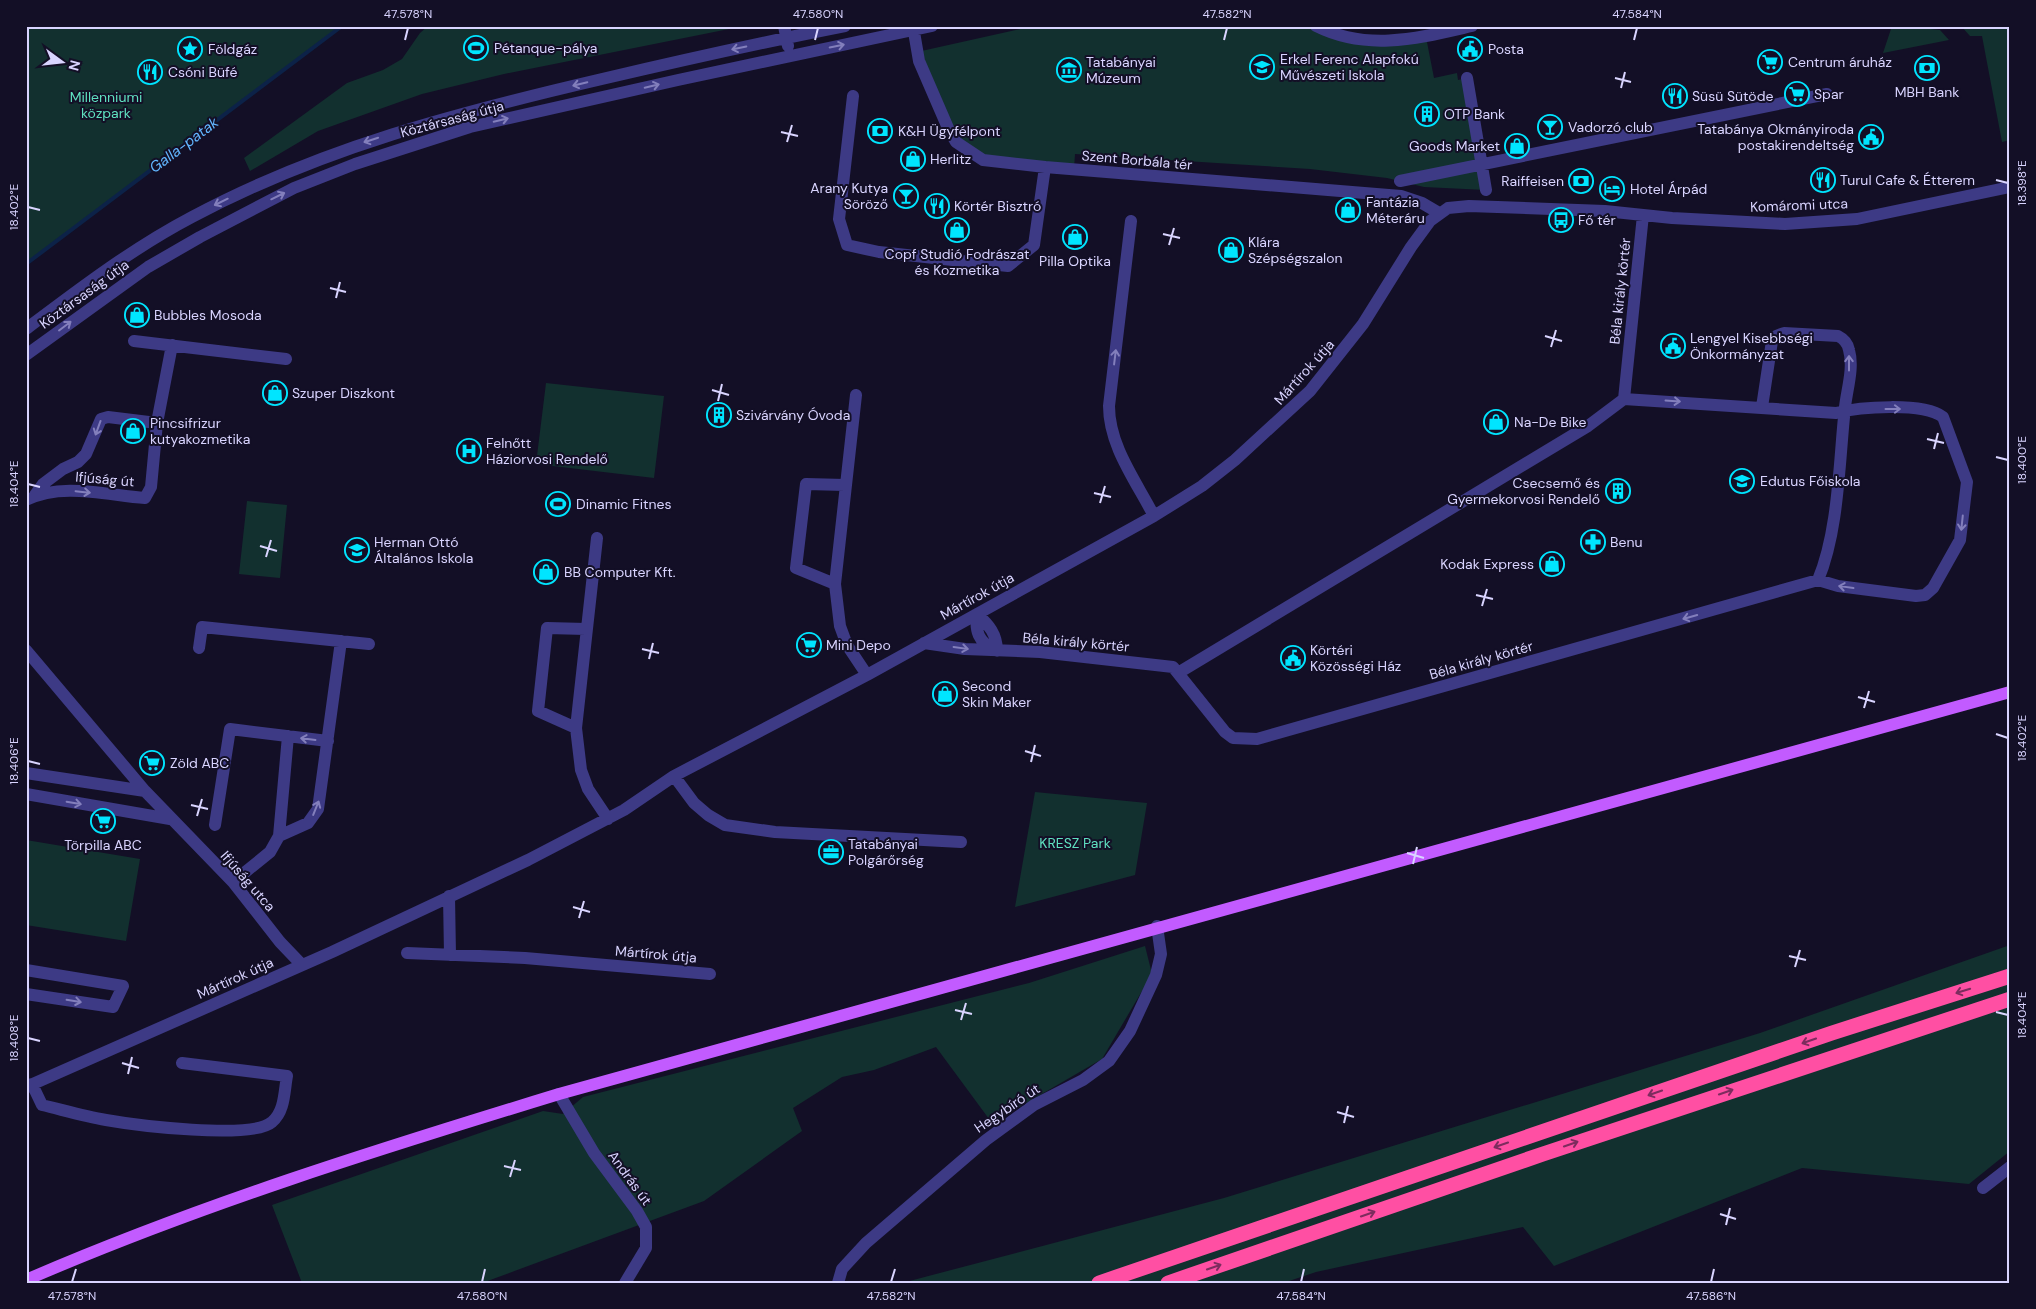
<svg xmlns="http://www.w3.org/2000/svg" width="2036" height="1309" font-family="'DM Sans',sans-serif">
<rect width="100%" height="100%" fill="#130f26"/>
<path fill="#12302f" d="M26 26H342L26 264Z
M428 26H744L504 74 422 94 318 131 250 171 244 158 347 83 383 70 402 59 420 33Z
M1034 26H1316L1353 40 1426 37 1434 78 1457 73 1458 80 1467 78 1486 190 1424 187 1387 178 1310 169 1075 154 1074 169 999 163 956 142 917 52Z
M1903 26 1940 30 1949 40 1883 53 1891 29Z
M1961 26H2010V140L2002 142 1982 36H1970Z
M546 383 664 396 654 478 536 464Z
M247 501 287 505 280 578 239 574Z
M1035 792 1147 803 1135 875 1015 907Z
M26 840 140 859 126 941 26 925Z
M2010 945V1151L1969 1184 1802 1168 1554 1266 1523 1227 1316 1272 1283 1283H902L1224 1198 1760 1033Z
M1145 946 1152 974 1102 1059 992 1123 936 1047 874 1070 842 1077 793 1108 802 1131 704 1201 482 1283H302L272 1205 543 1111 563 1114 583 1097 1029 983Z"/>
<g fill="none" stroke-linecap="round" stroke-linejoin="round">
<path stroke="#0c2248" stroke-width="4" d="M26 264 342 26"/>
<path stroke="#3d3a85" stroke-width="12" d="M784 26 788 46
M913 26 919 61 948 128 956 142 983 160 1045 167 1401 196 1422 203 1439 213
M1316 26C1368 52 1419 38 1472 26
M1467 78 1486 190
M853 96 839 219 847 245 879 252 1008 266 1034 245 1045 167
M1400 181 1827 94
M1131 221 1109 406C1109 446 1136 481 1154 516
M26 329C79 289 133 248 192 217 321 148 460 112 602 79 683 60 764 42 845 26
M134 341 286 359
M26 355 148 267 200 237 294 188 355 164 470 127 678 80 932 26
M856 395 835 584 840 626 847 645 867 675
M1624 399 1643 215
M1762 407 1772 341 1776 336 1784 333 1838 336C1844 339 1848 344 1849 350 1854 368 1847 389 1845 407 1839 461 1839 530 1818 580
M35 495 43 484 63 469 78 462 86 454 101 419 108 417 157 423
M26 500C62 482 106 495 145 498L151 487 157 423 172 345
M597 538 576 728 581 770 588 789 608 819
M835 584 796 568 806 484 845 485
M977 614C975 631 978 642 995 650
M977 614C989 625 997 634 997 651
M924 643 965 649 1040 652 1173 667 1225 732 1233 738 1257 739 1818 580 1838 586 1916 596 1925 595 1933 588 1960 540 1967 482 1943 417C1923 402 1859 407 1836 413L1624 399 1588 426 1178 673
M199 648 202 627 369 644
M26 650 145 791 233 882 280 942 302 965
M576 728 538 711 547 628 586 629
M26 773 145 791
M674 776 694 803 708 815 725 825 775 832 961 842
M26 794 170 819
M215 825 230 729 328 741
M279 836 308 823 318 809 341 641
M233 882 270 852 279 836 288 736
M449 896 450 955
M407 953 525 958 710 974
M26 970 123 986 113 1007 26 994
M32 1084 42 1105C63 1110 84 1116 106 1120 134 1125 252 1140 272 1122 285 1111 284 1092 287 1076L182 1063
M26 1087 332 952 528 860 624 810 674 776 867 675 1154 516 1202 486 1235 460 1310 391 1363 324 1411 247 1430 221 1448 208 1469 206 1605 211 1672 218 1785 224 1857 219 2010 187
M559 1094 594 1153 637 1211 646 1227V1248L625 1283
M1983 1188 2010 1167
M838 1283 842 1269 866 1243 986 1140 1034 1105 1083 1080 1109 1061 1130 1031 1156 975 1161 954 1157 926"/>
<path stroke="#c25bff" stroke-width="12" d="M26 1280C199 1205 379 1149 559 1094L2010 692"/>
<path stroke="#ff4fa3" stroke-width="15" d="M1099 1283 1832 1033 2010 976
M1168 1283 1543 1154 2010 999"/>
</g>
<defs><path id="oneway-shaft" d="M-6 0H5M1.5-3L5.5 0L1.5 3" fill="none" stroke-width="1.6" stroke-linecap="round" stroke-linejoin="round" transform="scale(1.25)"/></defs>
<g stroke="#837fbc">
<use href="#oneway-shaft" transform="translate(837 46) rotate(-11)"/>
<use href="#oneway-shaft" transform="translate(739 48) rotate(168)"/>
<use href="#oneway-shaft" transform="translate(580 84) rotate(167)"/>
<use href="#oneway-shaft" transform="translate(652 86) rotate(-13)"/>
<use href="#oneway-shaft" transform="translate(501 120) rotate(-13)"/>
<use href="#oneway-shaft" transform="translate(371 140) rotate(162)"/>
<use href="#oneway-shaft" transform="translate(278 196) rotate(-26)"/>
<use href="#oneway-shaft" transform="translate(221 202) rotate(154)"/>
<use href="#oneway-shaft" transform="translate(65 326) rotate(-37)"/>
<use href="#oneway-shaft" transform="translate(1115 357) rotate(-83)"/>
<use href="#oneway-shaft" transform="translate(1849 363) rotate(-90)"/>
<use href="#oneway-shaft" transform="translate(1673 401) rotate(4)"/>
<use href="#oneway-shaft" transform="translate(1893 409)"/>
<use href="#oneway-shaft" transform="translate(98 428) rotate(110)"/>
<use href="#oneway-shaft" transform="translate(83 492) rotate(6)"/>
<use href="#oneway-shaft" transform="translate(1962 523) rotate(96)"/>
<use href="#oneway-shaft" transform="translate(1846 587) rotate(-172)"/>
<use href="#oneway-shaft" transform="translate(1690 617) rotate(164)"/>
<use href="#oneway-shaft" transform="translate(961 648) rotate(8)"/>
<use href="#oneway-shaft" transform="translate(308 739) rotate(-173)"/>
<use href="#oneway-shaft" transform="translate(74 803) rotate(10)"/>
<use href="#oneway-shaft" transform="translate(316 808) rotate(-68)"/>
<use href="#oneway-shaft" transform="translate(74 1001) rotate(9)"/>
</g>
<g stroke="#7d2c5e">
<use href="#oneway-shaft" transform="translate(1963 991) rotate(163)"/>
<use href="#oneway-shaft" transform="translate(1809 1041) rotate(161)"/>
<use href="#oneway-shaft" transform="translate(1726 1092) rotate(-19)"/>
<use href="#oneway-shaft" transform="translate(1655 1093) rotate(161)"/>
<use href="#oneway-shaft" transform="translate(1571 1144) rotate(-19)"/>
<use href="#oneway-shaft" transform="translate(1501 1145) rotate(161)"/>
<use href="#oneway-shaft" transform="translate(1368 1214) rotate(-19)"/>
<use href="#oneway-shaft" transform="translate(1214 1267) rotate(-19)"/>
</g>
<path fill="none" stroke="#d9d4ff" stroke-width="2" d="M405 40 408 28M815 40 818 28M1224 40 1227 28M1634 40 1637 28M1615 78 1631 82M1621 88 1625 72M781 132 798 136M787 142 792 125M1996 180 2008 183M28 207 40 210M1163 234 1180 238M1169 245 1174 228M330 288 346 292M336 298 340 282M1545 336 1562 341M1551 347 1556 330M712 390 729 395M718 401 722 384M1927 439 1944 443M1934 449 1938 433M1996 457 2008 460M28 484 40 487M1094 493 1111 497M1100 503 1105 486M260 546 277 551M266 557 271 540M1476 595 1493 599M1482 606 1487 589M642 649 659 653M649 659 653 643M1858 697 1875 702M1864 708 1869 691M1996 734 2008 738M1025 751 1041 756M28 761 40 764M1031 762 1035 745M191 805 208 809M197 816 202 799M1407 853 1424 858M1413 864 1417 847M573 907 590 912M579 918 584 901M1789 956 1806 960M1795 967 1800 950M955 1010 972 1014M1996 1012 2008 1015M961 1020 966 1003M28 1038 40 1041M122 1063 139 1068M128 1074 132 1057M1337 1112 1354 1117M1344 1123 1348 1106M504 1166 521 1170M510 1177 515 1160M1720 1214 1736 1219M1726 1225 1730 1208M72 1282 76 1269M482 1282 485 1269M891 1282 895 1269M1301 1282 1304 1269M1711 1282 1714 1269"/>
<defs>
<symbol id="stadium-ring" viewBox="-11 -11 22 22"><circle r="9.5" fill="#130f26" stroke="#00e5ff" stroke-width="1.5"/><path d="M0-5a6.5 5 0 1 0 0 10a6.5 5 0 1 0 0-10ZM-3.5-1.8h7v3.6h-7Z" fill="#00e5ff"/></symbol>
<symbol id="sight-ring" viewBox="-11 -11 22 22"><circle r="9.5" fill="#130f26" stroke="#00e5ff" stroke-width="1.5"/><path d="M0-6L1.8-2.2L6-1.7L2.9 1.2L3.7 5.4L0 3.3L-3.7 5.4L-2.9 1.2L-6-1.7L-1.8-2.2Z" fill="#00e5ff"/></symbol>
<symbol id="civic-ring" viewBox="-11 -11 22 22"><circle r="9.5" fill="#130f26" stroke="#00e5ff" stroke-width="1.5"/><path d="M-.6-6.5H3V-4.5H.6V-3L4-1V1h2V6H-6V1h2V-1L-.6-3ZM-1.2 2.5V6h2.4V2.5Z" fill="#00e5ff"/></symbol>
<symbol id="supermarket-ring" viewBox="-11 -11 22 22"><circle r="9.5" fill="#130f26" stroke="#00e5ff" stroke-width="1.5"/><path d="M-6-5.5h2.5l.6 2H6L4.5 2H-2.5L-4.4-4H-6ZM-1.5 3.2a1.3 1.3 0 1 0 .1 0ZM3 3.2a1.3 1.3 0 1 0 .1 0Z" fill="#00e5ff"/></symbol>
<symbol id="school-ring" viewBox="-11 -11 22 22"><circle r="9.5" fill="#130f26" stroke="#00e5ff" stroke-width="1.5"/><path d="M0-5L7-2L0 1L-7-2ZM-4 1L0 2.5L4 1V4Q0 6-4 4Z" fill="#00e5ff"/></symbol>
<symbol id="bank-ring" viewBox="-11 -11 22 22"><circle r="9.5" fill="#130f26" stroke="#00e5ff" stroke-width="1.5"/><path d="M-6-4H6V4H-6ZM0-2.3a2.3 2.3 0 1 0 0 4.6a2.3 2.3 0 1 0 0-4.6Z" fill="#00e5ff"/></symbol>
<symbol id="museum-ring" viewBox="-11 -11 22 22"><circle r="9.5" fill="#130f26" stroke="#00e5ff" stroke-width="1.5"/><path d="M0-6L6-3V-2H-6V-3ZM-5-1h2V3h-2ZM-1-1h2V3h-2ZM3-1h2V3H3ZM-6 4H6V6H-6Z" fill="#00e5ff"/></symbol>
<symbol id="restaurant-ring" viewBox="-11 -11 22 22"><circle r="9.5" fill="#130f26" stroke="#00e5ff" stroke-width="1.5"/><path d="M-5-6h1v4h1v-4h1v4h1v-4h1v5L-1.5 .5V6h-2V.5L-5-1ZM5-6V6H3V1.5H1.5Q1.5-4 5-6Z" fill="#00e5ff"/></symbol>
<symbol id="building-ring" viewBox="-11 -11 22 22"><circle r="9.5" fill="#130f26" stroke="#00e5ff" stroke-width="1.5"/><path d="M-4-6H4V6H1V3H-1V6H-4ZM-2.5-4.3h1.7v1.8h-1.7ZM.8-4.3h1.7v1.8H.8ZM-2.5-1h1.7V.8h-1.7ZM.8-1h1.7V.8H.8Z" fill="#00e5ff"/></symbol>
<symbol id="bar-ring" viewBox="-11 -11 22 22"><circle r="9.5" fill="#130f26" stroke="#00e5ff" stroke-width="1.5"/><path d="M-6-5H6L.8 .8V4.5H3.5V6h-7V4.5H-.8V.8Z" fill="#00e5ff"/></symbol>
<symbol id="shop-ring" viewBox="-11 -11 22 22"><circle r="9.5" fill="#130f26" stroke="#00e5ff" stroke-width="1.5"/><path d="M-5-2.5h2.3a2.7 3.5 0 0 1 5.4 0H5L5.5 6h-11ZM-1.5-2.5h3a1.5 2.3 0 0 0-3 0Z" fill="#00e5ff"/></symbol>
<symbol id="hotel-ring" viewBox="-11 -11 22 22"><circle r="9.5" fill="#130f26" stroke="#00e5ff" stroke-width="1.5"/><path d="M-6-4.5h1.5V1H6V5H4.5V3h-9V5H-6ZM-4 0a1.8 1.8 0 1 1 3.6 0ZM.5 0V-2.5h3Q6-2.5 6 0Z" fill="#00e5ff"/></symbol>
<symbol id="bus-ring" viewBox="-11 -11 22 22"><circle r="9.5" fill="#130f26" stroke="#00e5ff" stroke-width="1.5"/><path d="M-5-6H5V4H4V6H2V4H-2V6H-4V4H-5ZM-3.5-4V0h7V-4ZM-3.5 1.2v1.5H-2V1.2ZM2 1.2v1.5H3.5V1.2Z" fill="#00e5ff"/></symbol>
<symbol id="hospital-ring" viewBox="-11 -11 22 22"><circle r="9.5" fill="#130f26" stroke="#00e5ff" stroke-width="1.5"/><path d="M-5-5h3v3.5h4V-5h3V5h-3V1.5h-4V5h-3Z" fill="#00e5ff"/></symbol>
<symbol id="pharmacy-ring" viewBox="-11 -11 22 22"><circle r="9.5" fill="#130f26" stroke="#00e5ff" stroke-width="1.5"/><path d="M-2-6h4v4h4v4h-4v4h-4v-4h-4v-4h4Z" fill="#00e5ff"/></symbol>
<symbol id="office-ring" viewBox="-11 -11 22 22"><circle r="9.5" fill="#130f26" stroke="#00e5ff" stroke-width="1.5"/><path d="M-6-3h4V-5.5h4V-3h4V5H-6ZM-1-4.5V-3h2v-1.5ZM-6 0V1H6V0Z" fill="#00e5ff"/></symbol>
</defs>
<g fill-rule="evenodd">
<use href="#stadium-ring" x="462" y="34" width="28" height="28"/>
<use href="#sight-ring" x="176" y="35" width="28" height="28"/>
<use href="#civic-ring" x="1456" y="35" width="28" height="28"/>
<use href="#supermarket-ring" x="1756" y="48" width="28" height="28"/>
<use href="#school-ring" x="1248" y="53" width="28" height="28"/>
<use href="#bank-ring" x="1913" y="54" width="28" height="28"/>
<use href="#museum-ring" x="1055" y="56" width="28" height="28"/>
<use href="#restaurant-ring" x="136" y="58" width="28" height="28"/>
<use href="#supermarket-ring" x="1783" y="80" width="28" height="28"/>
<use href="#restaurant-ring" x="1661" y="82" width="28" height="28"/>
<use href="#building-ring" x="1413" y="100" width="28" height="28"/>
<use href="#bar-ring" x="1536" y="113" width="28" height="28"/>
<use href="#bank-ring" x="866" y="117" width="28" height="28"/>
<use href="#civic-ring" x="1857" y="123" width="28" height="28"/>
<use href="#shop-ring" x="1503" y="132" width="28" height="28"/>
<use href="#shop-ring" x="899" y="145" width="28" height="28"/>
<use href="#restaurant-ring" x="1809" y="166" width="28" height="28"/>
<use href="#bank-ring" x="1567" y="167" width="28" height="28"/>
<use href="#hotel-ring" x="1598" y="175" width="28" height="28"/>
<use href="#bar-ring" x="892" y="182" width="28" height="28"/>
<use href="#restaurant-ring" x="923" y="192" width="28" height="28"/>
<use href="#shop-ring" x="1334" y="196" width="28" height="28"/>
<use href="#bus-ring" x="1547" y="206" width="28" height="28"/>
<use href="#shop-ring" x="943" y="216" width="28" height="28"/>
<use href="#shop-ring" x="1061" y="223" width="28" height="28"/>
<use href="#shop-ring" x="1217" y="236" width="28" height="28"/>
<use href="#shop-ring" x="123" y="301" width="28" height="28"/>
<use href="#civic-ring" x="1659" y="332" width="28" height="28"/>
<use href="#shop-ring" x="261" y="379" width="28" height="28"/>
<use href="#building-ring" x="705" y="401" width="28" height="28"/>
<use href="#shop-ring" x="1482" y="408" width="28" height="28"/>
<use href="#shop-ring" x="119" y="417" width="28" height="28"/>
<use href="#hospital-ring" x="455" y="437" width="28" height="28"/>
<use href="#school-ring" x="1728" y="467" width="28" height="28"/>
<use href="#building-ring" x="1604" y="477" width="28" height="28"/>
<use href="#stadium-ring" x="544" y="490" width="28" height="28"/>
<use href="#pharmacy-ring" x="1579" y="528" width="28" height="28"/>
<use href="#school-ring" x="343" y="536" width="28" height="28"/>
<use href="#shop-ring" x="1538" y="550" width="28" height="28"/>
<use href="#shop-ring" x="532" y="558" width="28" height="28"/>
<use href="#supermarket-ring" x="795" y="631" width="28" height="28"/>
<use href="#civic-ring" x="1279" y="644" width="28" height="28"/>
<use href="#shop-ring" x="931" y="680" width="28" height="28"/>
<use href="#supermarket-ring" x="138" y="749" width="28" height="28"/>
<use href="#supermarket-ring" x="89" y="807" width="28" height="28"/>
<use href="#office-ring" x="817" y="838" width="28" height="28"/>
</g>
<g text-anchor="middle" stroke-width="4" stroke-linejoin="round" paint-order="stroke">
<g font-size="14" fill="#d9d4ff" stroke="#130f26" text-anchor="start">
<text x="494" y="53">Pétanque-pálya</text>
<text x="208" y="54">Földgáz</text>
<text x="1488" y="54">Posta</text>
<text x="1280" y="64">Erkel Ferenc Alapfokú<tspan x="1280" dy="16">Művészeti Iskola</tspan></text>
<text x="1086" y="67">Tatabányai<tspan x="1086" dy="16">Múzeum</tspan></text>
<text x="1788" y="67">Centrum áruház</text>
<text x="168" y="77">Csóni Büfé</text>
<text x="1927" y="97" text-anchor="middle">MBH Bank</text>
<text x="1814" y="99">Spar</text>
<text x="1692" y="101">Süsü Sütöde</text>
<text x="1444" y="119">OTP Bank</text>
<text x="1568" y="132">Vadorzó club</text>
<text x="1854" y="134" text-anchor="end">Tatabánya Okmányiroda<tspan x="1854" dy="16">postakirendeltség</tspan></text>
<text x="898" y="136">K&amp;H Ügyfélpont</text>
<text x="1500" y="151" text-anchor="end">Goods Market</text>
<text x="930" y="164">Herlitz</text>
<text x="1840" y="185">Turul Cafe &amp; Étterem</text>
<text x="1564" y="186" text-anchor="end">Raiffeisen</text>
<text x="888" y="193" text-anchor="end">Arany Kutya<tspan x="888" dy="16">Söröző</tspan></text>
<text x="1630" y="194">Hotel Árpád</text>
<text x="1366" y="207">Fantázia<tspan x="1366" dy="16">Méteráru</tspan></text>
<text x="954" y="211">Körtér Bisztró</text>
<text x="1578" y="225">Fő tér</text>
<text x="1248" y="247">Klára<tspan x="1248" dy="16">Szépségszalon</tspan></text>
<text x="957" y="259" text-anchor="middle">Copf Studió Fodrászat<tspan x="957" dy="16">és Kozmetika</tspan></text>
<text x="1075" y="266" text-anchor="middle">Pilla Optika</text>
<text x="154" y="320">Bubbles Mosoda</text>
<text x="1690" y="343">Lengyel Kisebbségi<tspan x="1690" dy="16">Önkormányzat</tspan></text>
<text x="292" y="398">Szuper Diszkont</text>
<text x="736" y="420">Szivárvány Óvoda</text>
<text x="1514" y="427">Na-De Bike</text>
<text x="150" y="428">Pincsifrizur<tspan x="150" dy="16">kutyakozmetika</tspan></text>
<text x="486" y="448">Felnőtt<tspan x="486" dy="16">Háziorvosi Rendelő</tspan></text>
<text x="1760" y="486">Edutus Főiskola</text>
<text x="1600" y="488" text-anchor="end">Csecsemő és<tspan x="1600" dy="16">Gyermekorvosi Rendelő</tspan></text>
<text x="576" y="509">Dinamic Fitnes</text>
<text x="374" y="547">Herman Ottó<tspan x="374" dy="16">Általános Iskola</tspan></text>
<text x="1610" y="547">Benu</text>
<text x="1534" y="569" text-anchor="end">Kodak Express</text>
<text x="564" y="577">BB Computer Kft.</text>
<text x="826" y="650">Mini Depo</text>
<text x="1310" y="655">Körtéri<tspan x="1310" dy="16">Közösségi Ház</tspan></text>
<text x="962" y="691">Second<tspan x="962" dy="16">Skin Maker</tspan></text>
<text x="170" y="768">Zöld ABC</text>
<text x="848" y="849">Tatabányai<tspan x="848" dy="16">Polgárőrség</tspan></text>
<text x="103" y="850" text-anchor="middle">Törpilla ABC</text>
</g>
<g font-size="14" fill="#5fe0c0" stroke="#130f26">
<text x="106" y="102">Millenniumi<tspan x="106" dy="16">közpark</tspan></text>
<text x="1075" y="848">KRESZ Park</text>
</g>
<g font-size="14" fill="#d9d4ff" stroke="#130f26">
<text transform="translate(452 119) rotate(-15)" y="5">Köztársaság útja</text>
<text transform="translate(1137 160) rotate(5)" y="5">Szent Borbála tér</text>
<text transform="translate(1799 205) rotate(-2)" y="5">Komáromi utca</text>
<text transform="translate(1620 291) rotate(-84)" y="5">Béla király körtér</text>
<text transform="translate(84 294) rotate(-36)" y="5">Köztársaság útja</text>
<text transform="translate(1304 372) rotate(-48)" y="5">Mártírok útja</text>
<text transform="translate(105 479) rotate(5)" y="5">Ifjúság út</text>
<text transform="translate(977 596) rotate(-29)" y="5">Mártírok útja</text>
<text transform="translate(1076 642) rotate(5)" y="5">Béla király körtér</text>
<text transform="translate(1481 660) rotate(-16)" y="5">Béla király körtér</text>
<text transform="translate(248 881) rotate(49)" y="5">Ifjúság utca</text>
<text transform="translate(656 954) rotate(5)" y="5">Mártírok útja</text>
<text transform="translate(235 978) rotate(-24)" y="5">Mártírok útja</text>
<text transform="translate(1007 1108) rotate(-34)" y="5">Hegybíró út</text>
<text transform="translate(630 1178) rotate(54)" y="5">András út</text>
</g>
<g font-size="15" font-style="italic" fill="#62b6ff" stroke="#130f26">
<text transform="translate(184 145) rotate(-37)" y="5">Galla-patak</text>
</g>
</g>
<rect width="2036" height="1309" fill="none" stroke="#130f26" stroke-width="55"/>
<g transform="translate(62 62) rotate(105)" stroke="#130f26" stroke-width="4" paint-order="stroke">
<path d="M0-4L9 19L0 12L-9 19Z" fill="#d9d4ff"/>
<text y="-8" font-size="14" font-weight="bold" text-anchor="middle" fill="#d9d4ff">N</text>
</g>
<rect x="28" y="28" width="1980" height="1254" fill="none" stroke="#d9d4ff" stroke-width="2"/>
<g font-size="12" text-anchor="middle" fill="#d9d4ff">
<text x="408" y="18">47.578°N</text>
<text x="818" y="18">47.580°N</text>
<text x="1227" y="18">47.582°N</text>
<text x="1637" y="18">47.584°N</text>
<text transform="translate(2022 183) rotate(-90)" y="4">18.398°E</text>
<text transform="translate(14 207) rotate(-90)" y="4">18.402°E</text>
<text transform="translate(2022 460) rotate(-90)" y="4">18.400°E</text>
<text transform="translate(14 484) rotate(-90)" y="4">18.404°E</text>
<text transform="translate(2022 738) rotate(-90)" y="4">18.402°E</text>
<text transform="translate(14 761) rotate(-90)" y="4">18.406°E</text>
<text transform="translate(2022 1015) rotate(-90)" y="4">18.404°E</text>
<text transform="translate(14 1038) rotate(-90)" y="4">18.408°E</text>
<text x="72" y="1300">47.578°N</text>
<text x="482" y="1300">47.580°N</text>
<text x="891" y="1300">47.582°N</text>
<text x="1301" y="1300">47.584°N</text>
<text x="1711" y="1300">47.586°N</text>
</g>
</svg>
